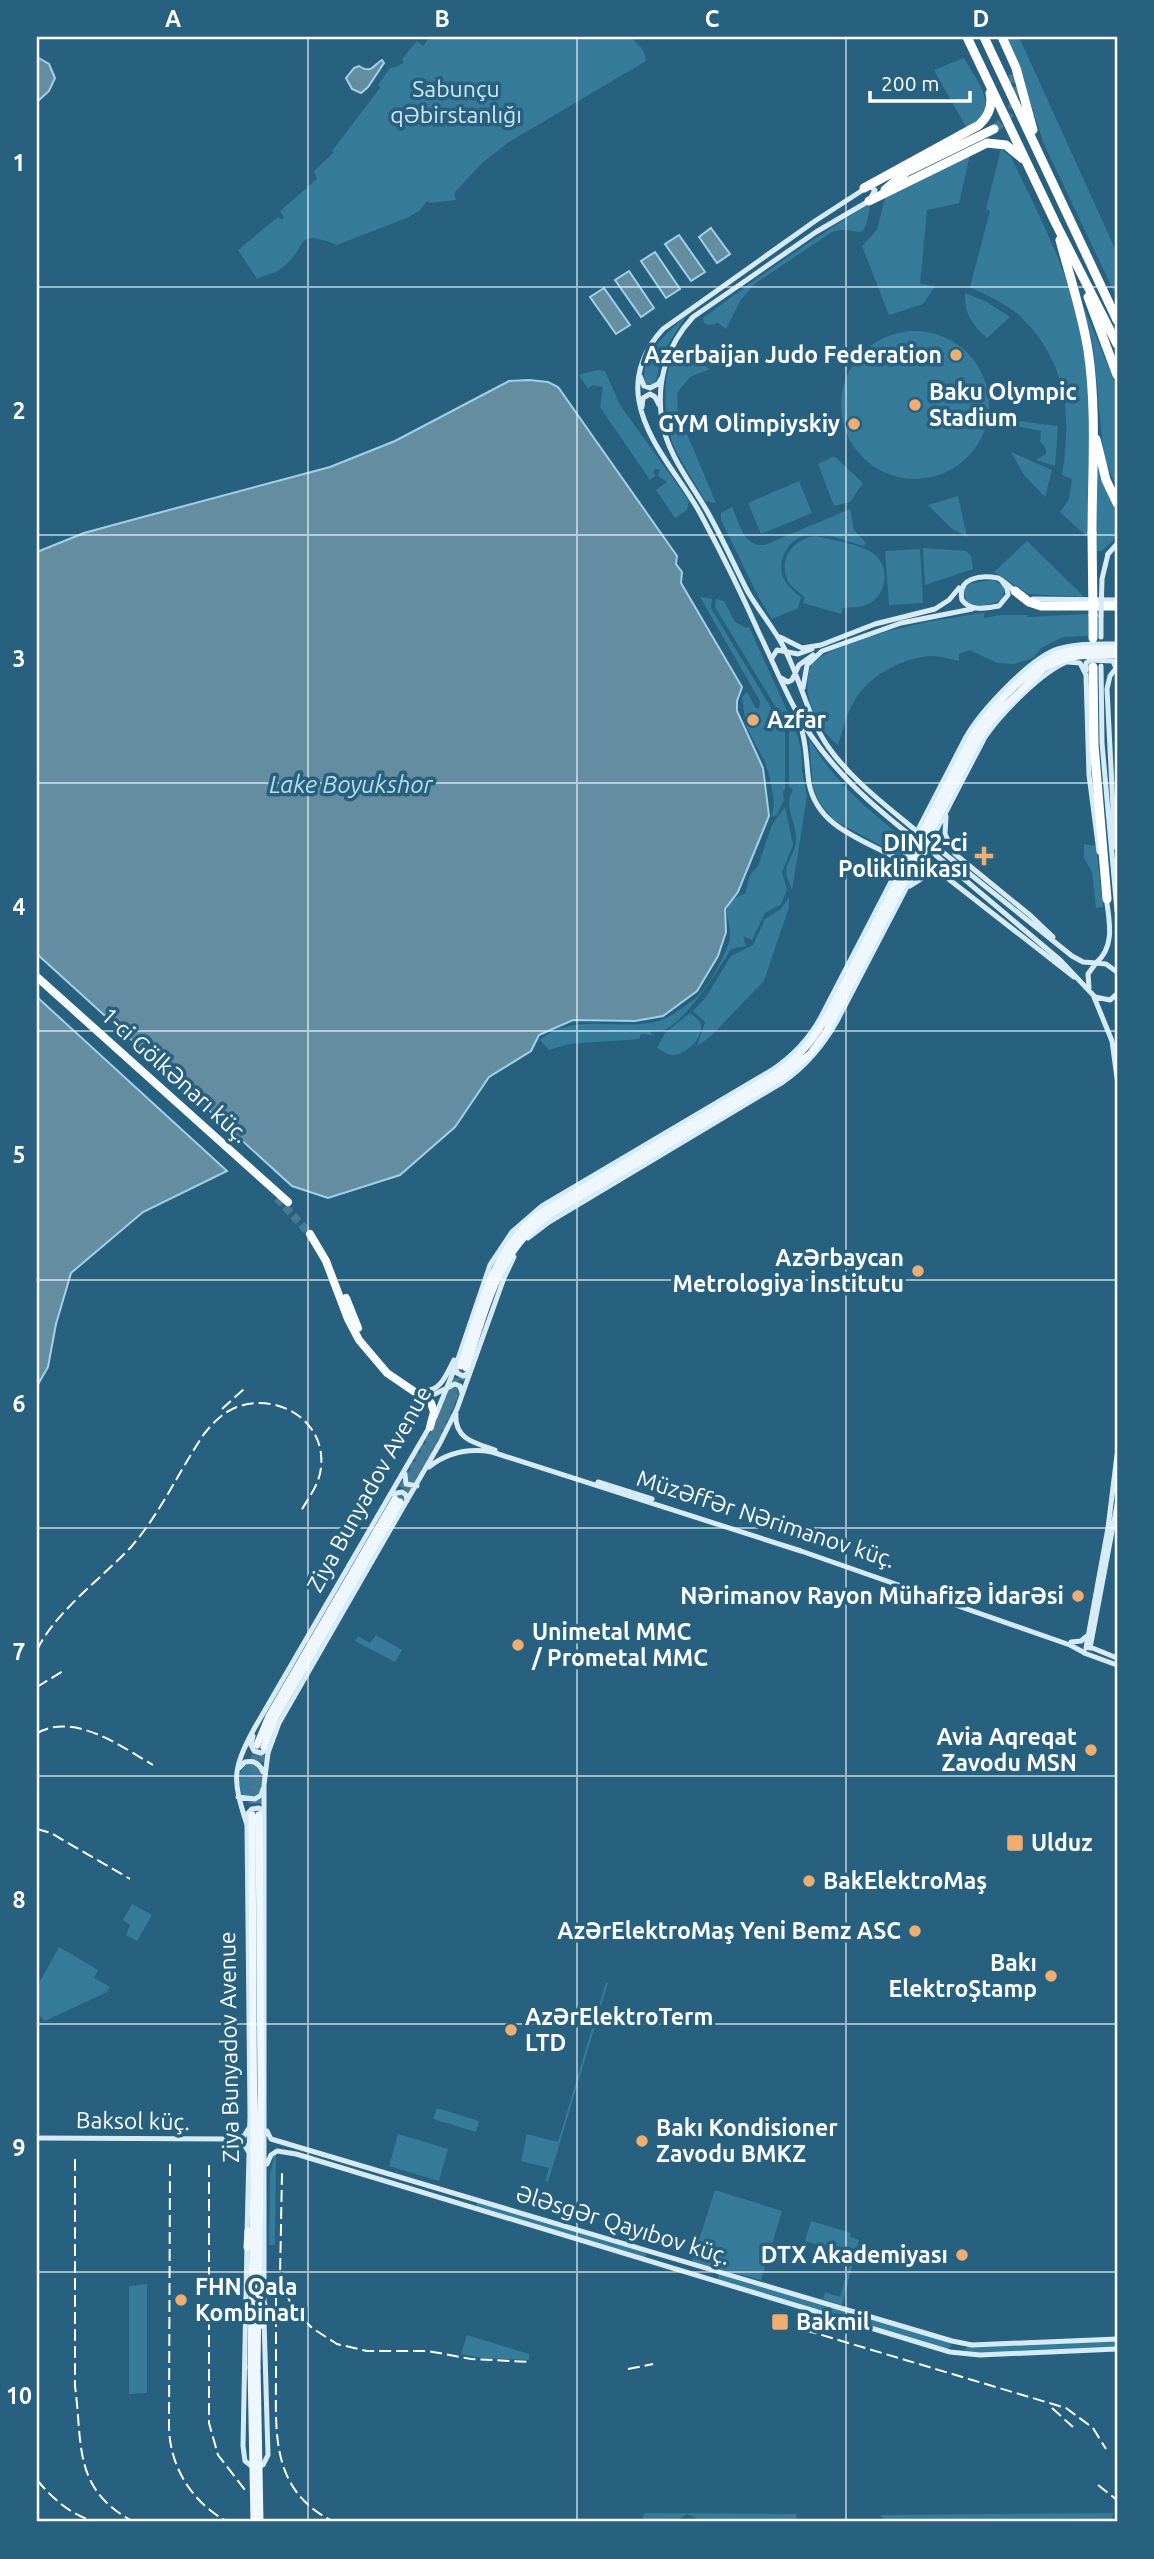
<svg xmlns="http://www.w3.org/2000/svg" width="1154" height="2559" font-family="Ubuntu,sans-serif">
<rect width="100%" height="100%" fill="#27617f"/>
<path fill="#377b9a" d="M430 37H631L643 50 646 61 509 142 482 163 454 193 456 200 430 203 427 201 419 211 409 217 337 245C293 228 310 245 283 267 277 273 265 275 257 279L238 250 278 217 282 220 284 217 280 211 317 179 314 171 334 152 332 151 380 88 378 85 390 68 396 67 404 62 402 59 417 41 423 46Z
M1005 37H1019L1117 253V298L1043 142 1019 66Z
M964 58C977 82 1004 111 966 127L934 70Z
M1001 149 1011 157C1045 227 1082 297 1088 377 1091 427 1087 485 1087 537L1060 512 1069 499 1072 479 1062 475C1072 415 1067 363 1022 318 1008 304 988 296 970 287L990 211 986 209Z
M970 155 959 203 927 210 920 284 935 286 923 304 889 315 862 246 877 230 885 198Z
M870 204C864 250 860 223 832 232L753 285 740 301 726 329 718 323 709 325 704 323 703 318C758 277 812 239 870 204Z
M965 293 985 301 1010 317 987 338C972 324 964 314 965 293Z
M1078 293 1117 387V488L1104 459 1093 345Z
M686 316 662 354 655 384 646 385C637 357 668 332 686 316Z
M841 405a74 74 0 1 1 148 0a74 74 0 1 1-148 0Z
M680 351C689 352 700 364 710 369L690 377 677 393 679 435 687 434 716 503 705 501C696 484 684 467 675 449 665 427 658 366 680 351Z
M598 370 605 371 620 405 689 501 687 510 675 518 656 490 667 482 658 476 660 469H655L653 473 656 475 650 480 600 407 603 387 593 385 588 389 579 375Z
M1010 420 1058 426 1055 466 1036 460 1046 454V449L1040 441 1041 431 1009 425Z
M1011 452 1052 470 1045 497 1024 475Z
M834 456 863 483 850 502 834 506 818 464Z
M1097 459 1104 486 1117 510V537L1102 551H1096Z
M799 481 812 513 761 534 748 503Z
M958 496 967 537 951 528 928 505Z
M732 507C740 524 743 547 765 545L850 509 854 530 866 543 864 546C848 542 826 532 810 534 789 536 774 563 785 581 789 587 795 593 801 597L798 608 772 619 759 598 721 520V513Z
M816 536C833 541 861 543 875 555 890 568 887 593 870 603 862 608 852 607 843 608L841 614 803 603 805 597C799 592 792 588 788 581 777 559 794 538 816 536Z
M1027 541 1084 597 1029 594 994 572Z
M923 548 966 551 971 556 973 569 925 585Z
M920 549 923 603 889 605 885 551Z
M992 580 1003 585 1005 590 1001 600C992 605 975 608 966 601L964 590 969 584Z
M700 597 712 599 711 608 785 731V789L783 791 784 800 777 815 772 817 774 802 770 778 765 762 746 726 742 697 747 692 756 708H759L760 701Z
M716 599 724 601 735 622 746 628 749 627 795 728 801 749 802 771 807 796 792 890 786 874C786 860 797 852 796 837 795 819 783 806 793 790L790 787 789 790V729L715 607Z
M984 613V618L1001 615H1028L1027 617 1089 614 1088 636 1063 637 1041 648 1033 658 1014 664 997 663 970 650 959 654V661C950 659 940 656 931 656 901 658 868 676 853 703 846 715 843 731 838 745 815 727 797 687 814 660 867 632 926 621 984 613Z
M809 739C837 785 866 808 907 841L900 856 834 820 820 803 813 787Z
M785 807 793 845 782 872 787 890 781 904 765 913 752 940 743 936 746 946 731 949C718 970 685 1024 661 1031 657 1032 654 1031 651 1032L652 1035 641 1034 639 1039 568 1044 549 1050 540 1040C575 1011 620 1032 659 1021 671 1017 682 1008 692 1001 706 992 727 954 730 938 732 927 724 915 728 906 731 899 738 896 745 894L750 875 758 866 772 825Z
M1084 844 1096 846 1103 907 1096 908 1092 872 1084 858Z
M789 897V907L764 981 711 1036 697 1046 705 1022 693 1011 706 997 731 956 753 945 765 919 781 909Z
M690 1013C694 1016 700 1020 701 1025 703 1039 685 1055 672 1055 667 1055 662 1050 657 1048L665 1033Z
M455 1387 459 1394 436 1444 416 1479 409 1481 408 1473 427 1440 449 1391Z
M376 1635 402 1650 395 1662 355 1641 358 1636 370 1643Z
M248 1764C265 1765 265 1786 256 1797L243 1796C237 1786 237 1770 248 1764Z
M132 1904 152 1915 137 1941 126 1935 130 1925 123 1920Z
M59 1947 98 1970 94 1978 110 1987 107 1992 45 2021 37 2013V1987Z
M606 1982 608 1983 548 2182 545 2181 549 2168 521 2161 527 2134 558 2142Z
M437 2108 479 2121 476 2132 433 2119Z
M398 2134 448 2149 439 2181 389 2166Z
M274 2156H276L275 2245H269L270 2175Z
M715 2190 782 2211 761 2280 692 2262Z
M477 2202 647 2252 645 2258 476 2207Z
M811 2221 851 2233 850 2237 859 2240 842 2305 823 2299 825 2292 840 2297 852 2255 805 2241Z
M719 2274 948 2342 952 2346 947 2349 717 2280Z
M147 2284V2393L129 2394V2286Z
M467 2335 529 2354V2360L483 2358 461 2354Z
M1117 2341V2348L976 2353 964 2350 967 2347Z
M644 2513 797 2514 796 2519 793 2521H703L687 2514 675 2522H642Z
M1114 2513 1111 2520 899 2521 895 2519H884L880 2515Z"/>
<path fill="#658da1" stroke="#a1d1e6" stroke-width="2" d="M37 57 49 64 55 78 49 91 37 102Z
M382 60 384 63 368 87 361 93 352 89 346 78 354 68 359 66C372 74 372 66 382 60Z
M711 228 730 254 717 263 699 237Z
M679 235 705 272 691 281 665 244Z
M655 252 680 289 666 298 641 261Z
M629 271 654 308 641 317 615 280Z
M604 288 630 325 616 334 590 297Z
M529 380 548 382 558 387 677 556 676 564 682 572 681 583 742 687 737 701V711L763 768 769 816 738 892 725 909 726 932 718 956 697 991 663 1016 635 1021 573 1020 539 1035 531 1051 489 1077 455 1127 400 1175 328 1198 292 1186 37 954V552L84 533 128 521 330 467 395 441 509 381Z
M37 997 227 1171 143 1212 71 1273 56 1324 48 1367 37 1386Z"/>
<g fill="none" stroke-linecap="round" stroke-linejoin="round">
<path stroke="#477992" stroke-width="7" stroke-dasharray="7 3.5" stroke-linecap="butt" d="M397 1497 438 1423 459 1370
M400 1502 438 1436 465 1371
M252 1814V1779L256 1746
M259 1814V1779L264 1747"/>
<path stroke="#477992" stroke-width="8" stroke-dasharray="8 4" stroke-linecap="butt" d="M277 1198 310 1234"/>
<path stroke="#477992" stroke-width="9" stroke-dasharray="9 4.5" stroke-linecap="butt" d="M994 129C1016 114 1020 94 1011 70"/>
<path stroke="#d6ebf5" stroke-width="5" d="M640 376 644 386 650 388 658 384 661 379
M642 407 643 398 650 394 655 397 659 405
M1108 554 1117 544
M1002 581 1007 588 1008 595 999 606C985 608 971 612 962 600 957 577 981 575 998 578 1004 581 1009 586 1015 591
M1033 599 1117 600
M780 637 802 648 821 645 875 624 935 609 949 600 959 588
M1101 637V616
M772 658 777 650 798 654 812 649
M1068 662 1080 663 1086 675 1089 775 1099 852
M1101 666 1102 743 1117 911
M1086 670V663L1090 660 1113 661 1116 668
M781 678 788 682 792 680 799 665 813 655
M803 688 807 665 822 651 901 623 972 609
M800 724C807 743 806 763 809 783 817 827 862 839 896 858L899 867
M946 816 945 834 955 854 1031 916 1053 937
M910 835C873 806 839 776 812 737 790 705 776 668 759 633 741 592 721 552 700 513 680 477 646 442 639 401 634 374 645 348 663 329L815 221 869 186 875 190 869 201 816 232 693 317C666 346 656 383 662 421 667 454 691 483 707 511 722 537 734 565 748 592 759 611 773 627 783 646 801 679 807 717 829 748 852 780 884 804 914 829
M935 846 1072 956 1083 962 1096 963C1116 946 1109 920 1106 896
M1115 847 1107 689 1110 676 1117 667
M932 852 1060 960 1095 997 1110 1000 1117 994
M910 886 929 874 946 877 1074 977
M1089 988 1088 974 1096 963 1106 964 1117 972
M1094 997 1112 1041 1117 1078
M528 1238 549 1222 783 1082C806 1066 823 1046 837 1021L985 737C1002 713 1042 671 1069 661
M456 1368 457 1373 463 1376 470 1372
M422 1390C440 1394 447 1373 454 1360
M425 1392 435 1394 455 1384 460 1386 462 1393
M456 1414C454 1439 475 1443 495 1450
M435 1417 456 1365 490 1265 512 1232 542 1206 772 1070C793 1056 809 1039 821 1017L966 737C981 711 1030 658 1058 649 1077 643 1098 644 1117 644
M429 1467C448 1452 469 1448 492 1452L801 1551 1070 1645 1085 1653
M405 1474 406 1484 417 1486
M598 1482 652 1499
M393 1494 402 1492 406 1495 407 1501
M1071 1642 1081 1641 1087 1636
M1090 1647 1117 1658
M1086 1648 1108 1528 1117 1455
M1090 1648 1117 1505
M1084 1653 1117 1665
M253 1736 251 1745 254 1751 261 1753 268 1749
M239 1768 245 1762C254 1760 260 1764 263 1772
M238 1797 255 1799 261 1795 263 1789
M247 1822 248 1813 252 1809 259 1808 264 1813
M267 2131 271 2139 952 2341 972 2345 1117 2339
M37 2138 228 2139 244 2136 249 2128
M231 2140 244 2144 248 2151
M267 2164 271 2155 277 2151 296 2154 950 2352 980 2355 1117 2349
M247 2234 250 2115 247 1825C233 1780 231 1772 254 1729L430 1426
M247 2244 243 2446 245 2461 254 2468 263 2465 268 2455 264 2320
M264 2307V1785L268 1753 279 1723 440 1443 457 1409 504 1278 514 1257"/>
<path stroke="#edf7fd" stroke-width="7" d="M461 1366C480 1310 492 1245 544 1211L778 1072C802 1055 816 1036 830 1011L973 735C988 711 1036 660 1062 653 1079 647 1099 649 1117 649
M466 1368C486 1311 497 1249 551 1214L781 1078 810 1054 826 1032 979 738 994 717 1043 669C1066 653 1090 655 1117 655
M257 1745 269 1716 395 1499
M264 1747 275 1718 400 1502
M247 2247 248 2231
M262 2325 264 2305
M251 2367 254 2171 252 1815
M257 2367 261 2090 259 1815"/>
<path stroke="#f6fbfe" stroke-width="8" d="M37 977 288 1202
M310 1234 326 1261 348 1319 359 1340 387 1373 431 1403 434 1412 430 1427
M346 1298 358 1328"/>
<path stroke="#fff" stroke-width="9" d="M967 37 1055 222 1117 344
M984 37 1117 320
M1002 37 1016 68 1033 130
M864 188 979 125C989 116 993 106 990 93
M885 190 906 172 994 129
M869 201 987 143 1006 145 1023 159
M1060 240C1070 277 1082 313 1088 350 1097 410 1092 473 1092 533
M1088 297 1117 375
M1096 439 1106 480 1117 503
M1015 591 1029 602 1041 606H1117
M1093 615V638
M1093 667 1094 745 1107 899"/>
<path stroke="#fff" stroke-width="2" stroke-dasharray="12 5" stroke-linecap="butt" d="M222 1409 245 1388
M37 1650C56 1611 101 1579 131 1547 160 1514 179 1471 204 1434 213 1423 223 1412 237 1407 278 1392 326 1421 321 1467 320 1483 309 1497 301 1511
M37 1687 63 1671
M37 1733C75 1712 122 1747 153 1765
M37 1829 51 1833 130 1879
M75 2159V2386C83 2445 72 2489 134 2522
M170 2164 169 2425C169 2466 192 2503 228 2522
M209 2165V2423L218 2455 245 2490
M282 2173 280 2277 292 2307 312 2328 337 2344 367 2351H428L471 2359 531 2362
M276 2281C276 2312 276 2342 276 2373 276 2434 270 2490 334 2522
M805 2330 1066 2408 1093 2428 1106 2449
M628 2369 653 2364
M1052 2408 1073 2427
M37 2480C54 2500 70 2514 95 2522
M1098 2485 1117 2500"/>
<path stroke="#d6ebf5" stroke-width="5" d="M1101 616 1102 579 1108 554"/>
<path stroke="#edf7fd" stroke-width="7" d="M251 2367 254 2522
M257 2367 260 2522"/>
<path stroke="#fff" stroke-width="9" d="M1092 533 1093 615"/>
</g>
<path fill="none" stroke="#fff" stroke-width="2" stroke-opacity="0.55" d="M308 37V2522M577 37V2522M846 37V2522M37 287H1117M37 535H1117M37 783H1117M37 1031H1117M37 1280H1117M37 1528H1117M37 1776H1117M37 2024H1117M37 2272H1117"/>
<g fill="#eeae72" stroke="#27617f" stroke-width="2.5">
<circle cx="956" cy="355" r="7"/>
<circle cx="915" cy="405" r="7"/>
<circle cx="854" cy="424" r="7"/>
<circle cx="753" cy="720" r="7"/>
<path d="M980.5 845.5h7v7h7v7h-7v7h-7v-7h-7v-7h7z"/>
<circle cx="918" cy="1271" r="7"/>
<circle cx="1078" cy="1596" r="7"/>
<circle cx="518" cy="1645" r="7"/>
<circle cx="1091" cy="1750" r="7"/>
<rect x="1006" y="1834" width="18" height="18" rx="3.5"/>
<circle cx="809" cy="1881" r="7"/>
<circle cx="915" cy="1931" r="7"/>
<circle cx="1051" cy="1976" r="7"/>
<circle cx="511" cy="2030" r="7"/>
<circle cx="642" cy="2141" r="7"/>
<circle cx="962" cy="2255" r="7"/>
<circle cx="181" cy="2300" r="7"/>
<rect x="771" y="2313" width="18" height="18" rx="3.5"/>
</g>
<g text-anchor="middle" stroke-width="7" stroke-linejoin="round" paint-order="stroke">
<g font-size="23" fill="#d0e9f4" stroke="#27617f">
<text x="456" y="97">Sabunçu<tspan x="456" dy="26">qəbirstanlığı</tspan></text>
</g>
<g font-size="23" font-weight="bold" fill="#fff" stroke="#27617f" text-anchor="end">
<text x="942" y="363">Azerbaijan Judo Federation</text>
<text x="929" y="400" text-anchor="start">Baku Olympic<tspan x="929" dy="26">Stadium</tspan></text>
<text x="840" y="432">GYM Olimpiyskiy</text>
<text x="767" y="728" text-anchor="start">Azfar</text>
<text x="968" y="851">DIN 2-ci<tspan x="968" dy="26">Poliklinikası</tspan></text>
<text x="904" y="1266">Azərbaycan<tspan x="904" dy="26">Metrologiya İnstitutu</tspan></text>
<text x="1064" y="1604">Nərimanov Rayon Mühafizə İdarəsi</text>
<text x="532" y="1640" text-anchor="start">Unimetal MMC<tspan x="532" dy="26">/ Prometal MMC</tspan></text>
<text x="1077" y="1745">Avia Aqreqat<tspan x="1077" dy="26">Zavodu MSN</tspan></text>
<text x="1031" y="1851" text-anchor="start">Ulduz</text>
<text x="823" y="1889" text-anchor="start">BakElektroMaş</text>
<text x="901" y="1939">AzərElektroMaş Yeni Bemz ASC</text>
<text x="1037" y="1971">Bakı<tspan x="1037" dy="26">ElektroŞtamp</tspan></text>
<text x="525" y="2025" text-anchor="start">AzərElektroTerm<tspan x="525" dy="26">LTD</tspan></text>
<text x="656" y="2136" text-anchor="start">Bakı Kondisioner<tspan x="656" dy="26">Zavodu BMKZ</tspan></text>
<text x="948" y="2263">DTX Akademiyası</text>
<text x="195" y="2295" text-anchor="start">FHN Qala<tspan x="195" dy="26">Kombinatı</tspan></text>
<text x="796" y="2330" text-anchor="start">Bakmil</text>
</g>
<g font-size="23" fill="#fff" stroke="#27617f">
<text transform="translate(175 1075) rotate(42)" y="8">1-ci Gölkənarı küç.</text>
<text transform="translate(369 1489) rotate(-61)" y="8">Ziya Bunyadov Avenue</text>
<text transform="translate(766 1519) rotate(18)" y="8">Müzəffər Nərimanov küç.</text>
<text transform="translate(229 2047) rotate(-91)" y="8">Ziya Bunyadov Avenue</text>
<text transform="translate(133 2121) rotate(1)" y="8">Baksol küç.</text>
<text transform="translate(623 2225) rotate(17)" y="8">Ələsgər Qayıbov küç.</text>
</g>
<g font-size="24" font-style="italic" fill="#b8dced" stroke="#27617f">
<text x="351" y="793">Lake Boyukshor</text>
</g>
</g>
<rect width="1154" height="2559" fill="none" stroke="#27617f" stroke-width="77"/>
<path d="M870 91v10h100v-10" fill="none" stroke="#ffffff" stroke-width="3.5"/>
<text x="881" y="91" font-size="21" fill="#ffffff" stroke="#27617f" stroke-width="5" paint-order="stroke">200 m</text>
<rect x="38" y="38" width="1078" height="2482" fill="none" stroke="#fff" stroke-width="2.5"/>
<g font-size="23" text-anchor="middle" font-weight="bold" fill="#fff">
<text x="173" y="27">A</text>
<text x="442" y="27">B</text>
<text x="712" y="27">C</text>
<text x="981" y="27">D</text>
<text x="19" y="171">1</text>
<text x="19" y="419">2</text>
<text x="19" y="667">3</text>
<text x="19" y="915">4</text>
<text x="19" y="1163">5</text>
<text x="19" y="1412">6</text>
<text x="19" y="1660">7</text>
<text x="19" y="1908">8</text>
<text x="19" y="2156">9</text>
<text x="19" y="2404">10</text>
</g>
</svg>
